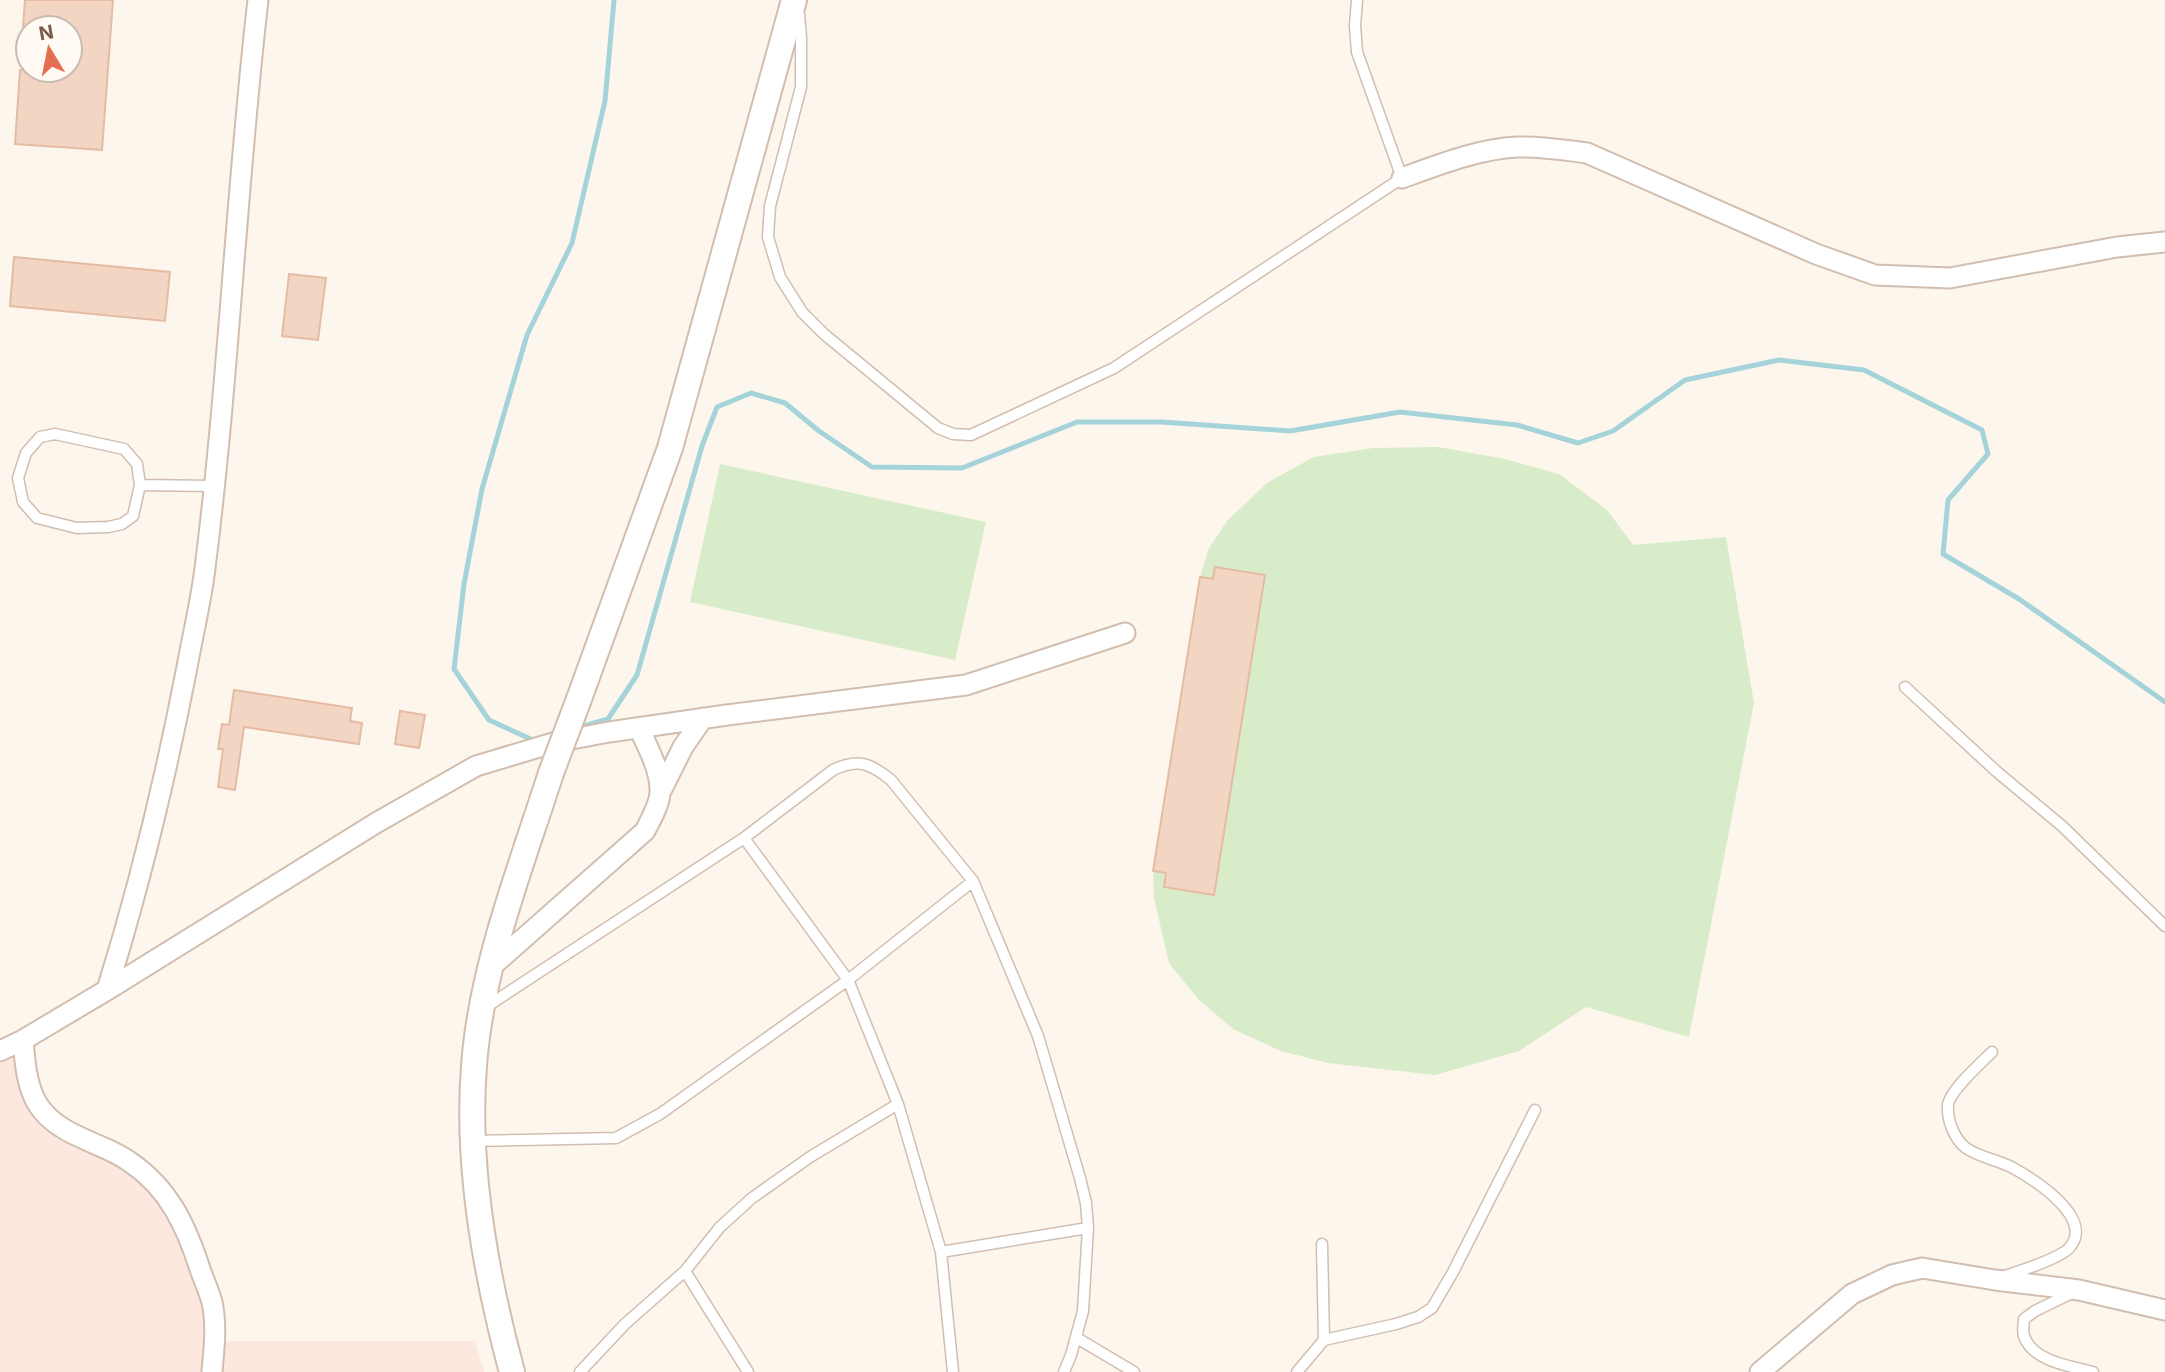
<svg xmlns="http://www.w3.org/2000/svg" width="2165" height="1372" font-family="Inter,sans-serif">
<rect width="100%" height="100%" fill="#fdf6ec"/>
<path fill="#fde8e0" d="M23 1040 38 1107 104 1147 183 1221 215 1341H475L484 1372H0V1051Z"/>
<path fill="#d8ecc9" d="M1438 447 1505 459 1559 474 1607 510 1633 545 1726 537 1754 703 1689 1037 1586 1007 1519 1051 1435 1075 1328 1063 1281 1051 1233 1029 1198 999 1169 963 1154 898 1153 871 1200 577 1209 548 1227 521 1267 483 1314 457 1373 448Z
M720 464 986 522 955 660 690 602Z"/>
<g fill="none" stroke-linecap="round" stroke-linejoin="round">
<path stroke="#a5d3da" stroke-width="5" d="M577 728 608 719 637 675 702 446 717 407 751 393 785 403 819 431 872 467 962 468 1077 422H1162L1290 431 1400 412 1517 425 1578 443 1613 431 1685 380 1779 360 1864 370 1982 430 1988 454 1948 500 1943 554 2019 599 2165 702
M535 741 489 720 454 669 464 584 482 489 527 335 572 243 605 101 614 0"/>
</g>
<path fill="#f3d5c3" stroke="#e6bba3" stroke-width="2" d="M25 0H113L102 150 15 144 20 70H70V28H23Z
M14 257 170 272 165 321 10 306Z
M289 274 326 278 318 340 282 336Z
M1215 567 1265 575 1214 895 1164 887 1166 873 1153 871 1200 577 1213 579Z
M234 690 352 708 350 721 362 723 359 744 244 727 235 790 218 787 223 749H218L222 724 229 725Z
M400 711 425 715 419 748 395 744Z"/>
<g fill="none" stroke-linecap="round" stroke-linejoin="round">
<defs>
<path id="service" d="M799 14 801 38V87L770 206 768 237 780 277 802 312 824 334 938 428 953 434 971 435 1114 368 1402 178 1357 52 1355 26 1357 0
M55 434 124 449 137 464 140 485 133 516 122 524 108 527 77 528 37 518 23 502 18 478 26 453 40 437Z
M140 485 213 486
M1905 687 1996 771 2062 826 2165 926
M744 838 848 980 898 1104 941 1252 1088 1228
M486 1007 744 838 833 770C858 758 870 763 891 780L973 881 1038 1036 1080 1178 1086 1203 1088 1228 1083 1311 1071 1355 1064 1372
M1992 1052C1981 1063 1950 1090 1948 1105 1947 1120 1954 1139 1966 1148 1980 1158 2000 1160 2015 1169 2036 1181 2094 1218 2070 1247 2062 1258 2017 1272 2002 1277
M474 1141 616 1138 660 1114 848 980 973 881
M941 1252 953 1372
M685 1271 748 1372
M2072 1293 2035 1311 2024 1319C2024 1325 2022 1331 2024 1336 2033 1362 2071 1366 2093 1372
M1077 1338 1134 1372
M1324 1340 1396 1324 1418 1317 1432 1308 1453 1272 1535 1110
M580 1372 625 1324 685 1271 720 1227 752 1198 810 1157 898 1104
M1297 1372 1324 1340 1322 1244"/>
<path id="minor" d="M1402 178C1438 165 1478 149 1517 147 1541 146 1564 150 1587 153L1816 254 1875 275 1950 278 2117 247 2165 242
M660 793 683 747 703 718
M491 967 645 831C651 819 659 806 660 793 661 771 648 748 639 728
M107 990C140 884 166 776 187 667 193 634 201 601 205 568 229 379 236 189 258 0
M23 1040C27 1090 32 1117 82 1138 98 1146 115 1151 130 1162 170 1189 187 1228 201 1272 205 1282 209 1292 212 1302 217 1325 214 1349 212 1372
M0 1051 23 1040 107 990 376 823 476 766 556 742 609 732 727 715 966 685 1125 633
M1760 1372 1852 1294 1892 1275 1922 1268 1995 1280 2079 1290 2165 1310"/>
<path id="tertiary" d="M579 699 670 448 794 0
M512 1372C486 1276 466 1166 474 1066 481 967 521 867 551 773"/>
</defs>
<use href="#service" stroke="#d1beb0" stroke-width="13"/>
<use href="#minor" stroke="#d1beb0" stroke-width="23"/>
<use href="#tertiary" stroke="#d1beb0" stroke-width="28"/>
<use href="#service" stroke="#fff" stroke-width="10"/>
<use href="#minor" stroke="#fff" stroke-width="19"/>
<use href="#tertiary" stroke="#fff" stroke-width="24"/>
<defs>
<path id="tertiary-bridge" d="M551 773 579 699"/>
</defs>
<use href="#tertiary-bridge" stroke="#d1beb0" stroke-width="28" stroke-linecap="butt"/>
<use href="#tertiary-bridge" stroke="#fff" stroke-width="24"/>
</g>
<g transform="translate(49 49) rotate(350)"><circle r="33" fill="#fffaf3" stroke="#cabbb1" stroke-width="2"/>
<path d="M0-5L12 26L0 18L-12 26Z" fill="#e76f51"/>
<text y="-10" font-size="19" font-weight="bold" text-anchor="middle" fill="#7a5c4d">N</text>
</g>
</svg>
